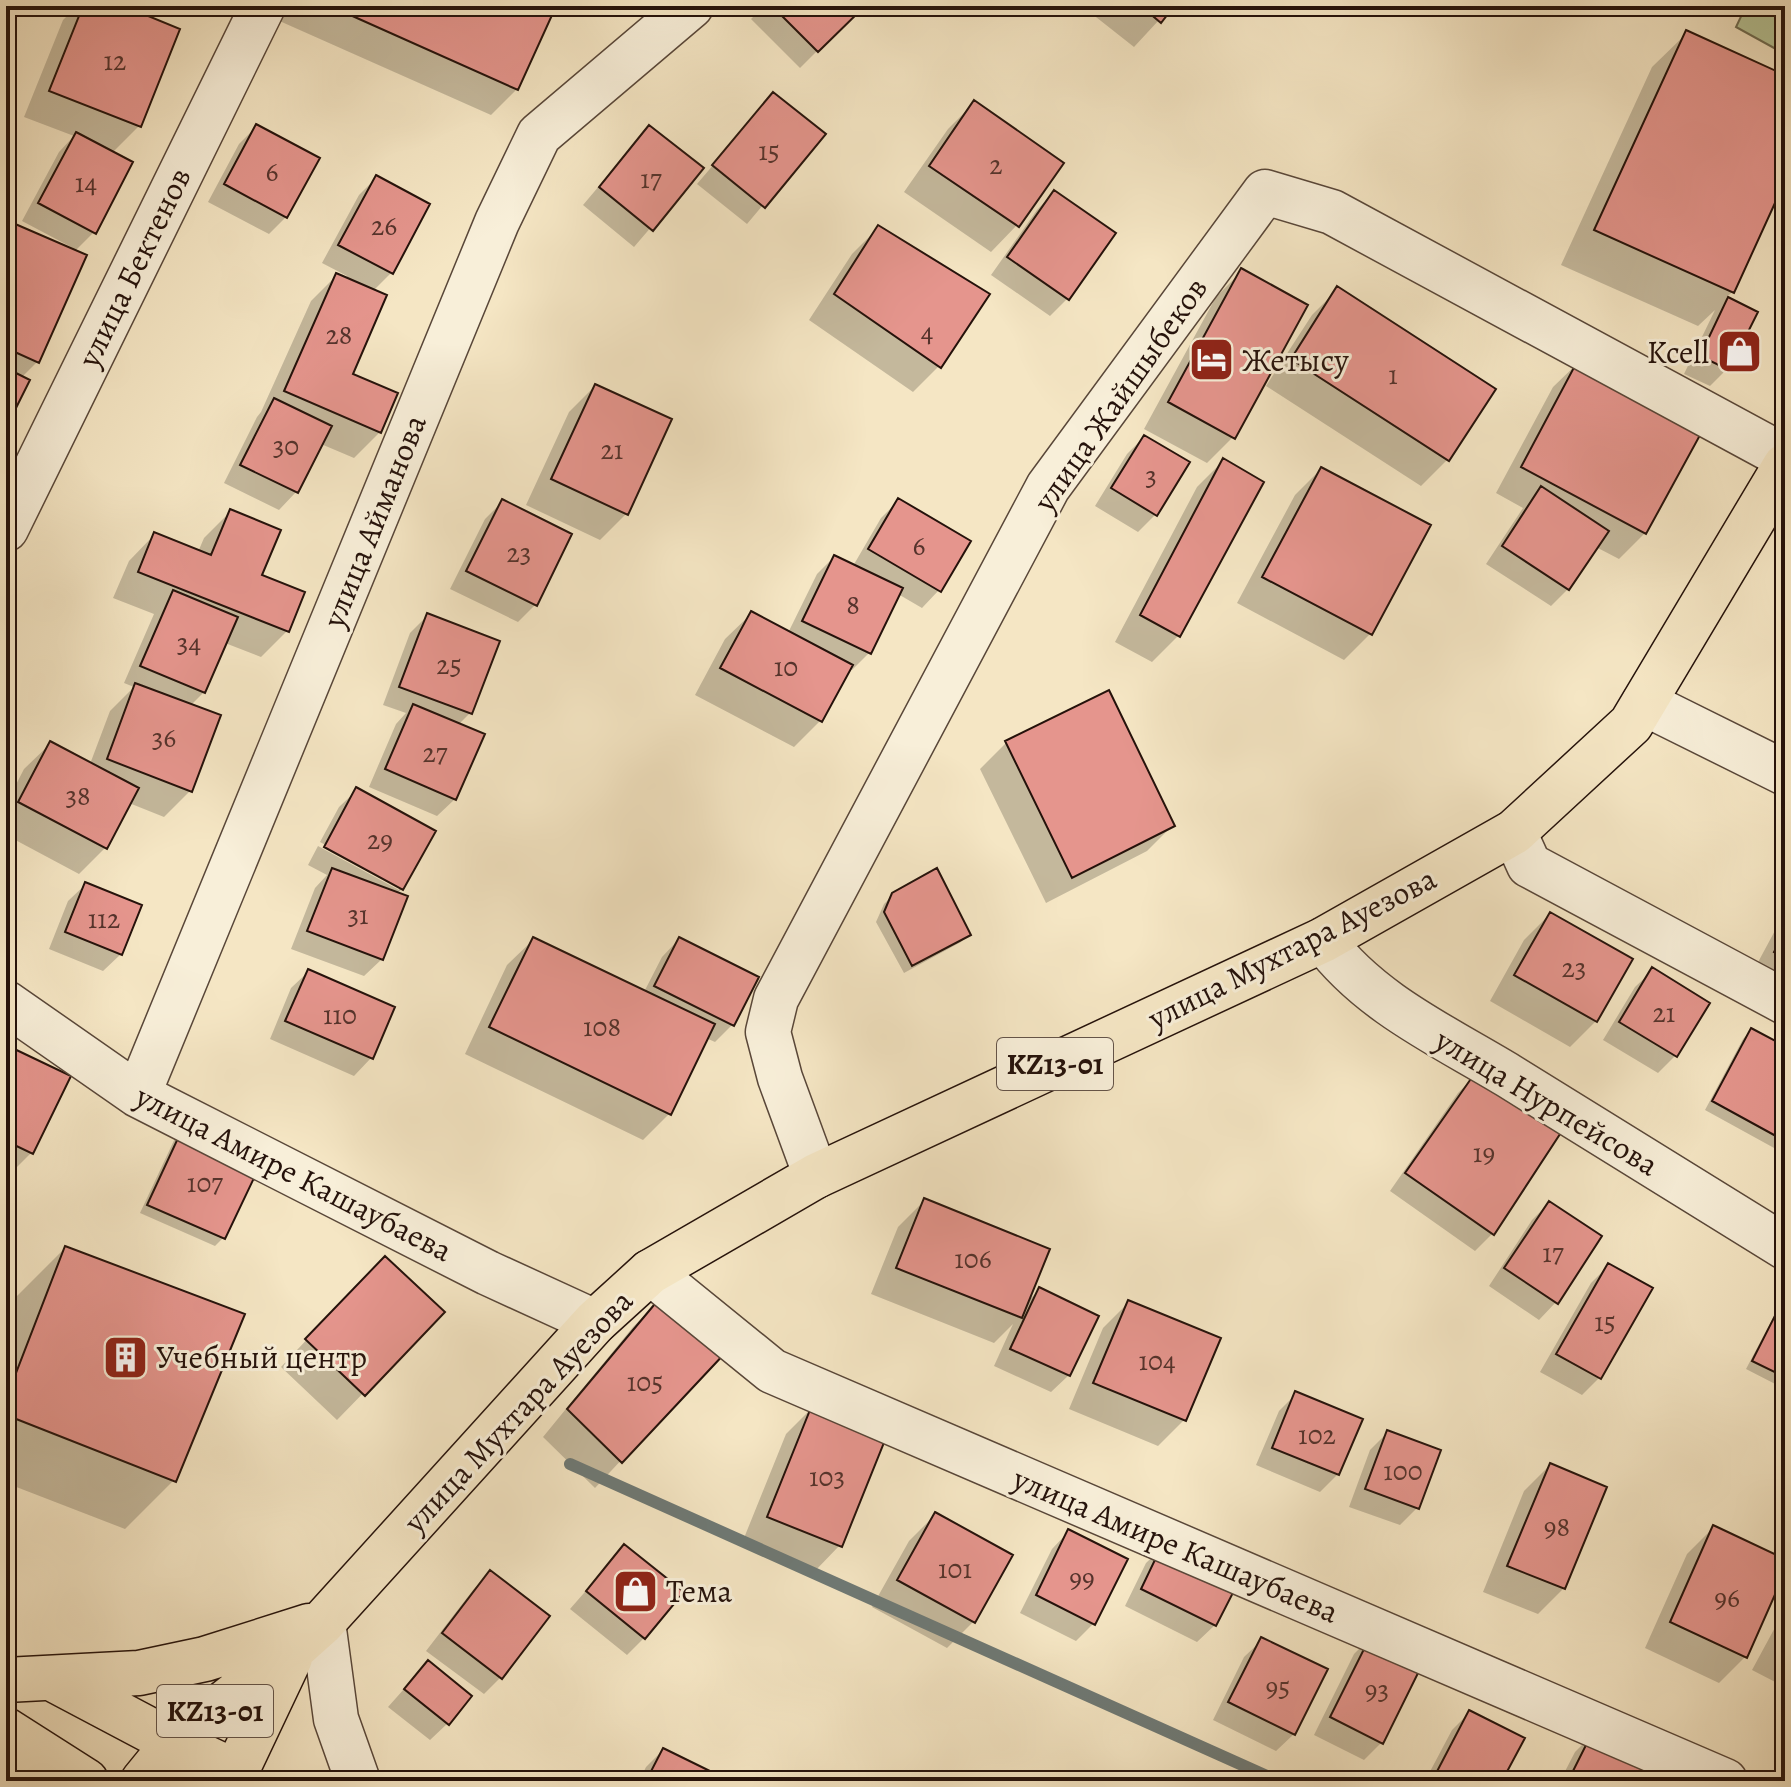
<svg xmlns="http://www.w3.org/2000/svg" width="1791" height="1787" font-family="Alegreya,serif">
<rect width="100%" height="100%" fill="#f5e6c4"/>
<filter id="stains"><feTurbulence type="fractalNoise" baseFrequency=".0025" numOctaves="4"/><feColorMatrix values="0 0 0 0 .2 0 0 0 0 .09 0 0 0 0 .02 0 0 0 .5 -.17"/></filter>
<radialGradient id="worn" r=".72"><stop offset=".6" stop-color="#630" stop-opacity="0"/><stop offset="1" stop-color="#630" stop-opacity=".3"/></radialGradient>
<path fill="#b7c698" stroke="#6e6c52" stroke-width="2" d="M1746 6H1785V54L1736 27Z"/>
<path fill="#0003" d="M77 6H118L139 126 112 153 94 232 74 252 37 362 21 378 6 424V222L72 251 73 248 22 221 59 152 74 136 24 117 63 20Z
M280 6H533L517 89 491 115 275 19Z
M764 6H862L800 68 751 19Z
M1082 6H1172L1134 47Z
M1687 33 1785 77V176L1732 292 1726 298 1755 313 1727 369 1710 386 1684 374 1715 310 1698 326 1561 265 1652 67Z
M773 95 823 134 747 224 697 184Z
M974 103 1017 225 991 252 904 192 948 129Z
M256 127 286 217 269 234 208 202 239 144Z
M649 127 701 169 634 247 583 205Z
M376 178 391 273 373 291 350 375 380 432 354 458 321 444 296 492 279 510 224 483 257 417 261 412 311 301 337 275 346 279 347 276 322 263 359 195Z
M1054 192 1113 234 1067 299 1050 316 991 275 1037 210Z
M878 228 939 366 913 392 809 320 852 254Z
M1242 271 1233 437 1207 463 1144 429 1216 297Z
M1338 289 1447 460 1421 486 1266 386 1312 315Z
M1580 361 1645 533 1619 559 1596 547 1568 589 1551 606 1486 564 1523 508 1496 493 1553 387Z
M595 386 626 514 600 540 526 505 569 412Z
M1144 437 1155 515 1138 532 1095 506 1127 454Z
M1223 461 1178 636 1152 662 1115 642 1197 487Z
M1321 469 1370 634 1344 660 1237 603 1295 495Z
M898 501 939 590 922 608 898 594 869 653 852 670 849 668 820 721 794 747 695 695 725 639 752 613 788 633 817 574 834 557 853 566 881 518Z
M502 502 535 605 518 622 450 589 485 519Z
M230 512 287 631 261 657 225 643 204 692 190 706V791L164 817 129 803 105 848 79 874 6 835V804L24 769 51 743 90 764 110 711 134 687 124 683 154 614 113 598 129 561 155 534 198 552 204 538Z
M427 616 470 713 458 725 455 799 437 816 369 787 396 724 406 713 383 705 410 633Z
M1006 743 1173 825 1147 851 1046 903 980 769Z
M357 790 402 889 396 894 382 959 364 976 291 949 315 888 327 875 308 865 318 846 399 890V885L320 842 339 807Z
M86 884 121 954 103 971 49 949 68 901Z
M893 895 969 934 961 942 904 973 876 922 884 904Z
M1785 912V998L1749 979Z
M1550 914 1596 1021 1570 1047 1490 1001 1524 940Z
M534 939 644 992 662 957 679 939 732 1025 715 1042 706 1038 669 1114 643 1140 465 1054 507 965Z
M1653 970 1707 1004 1675 1056 1658 1073 1603 1040 1635 987Z
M309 971 393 1008 371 1058 354 1076 270 1039 291 988Z
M1751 1030 1785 1048V1154L1705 1110 1743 1039Z
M6 1048 31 1153 14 1170 6 1167Z
M1476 1075 1492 1234 1475 1251 1390 1191 1458 1093Z
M177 1134 223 1238 215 1246 140 1213Z
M924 1201 1026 1303 1039 1290 1069 1375 1051 1392 994 1366 1013 1324 994 1343 871 1294 898 1227Z
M1549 1203 1556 1302 1539 1320 1489 1286 1532 1220Z
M65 1248 174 1480 125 1529 6 1483V1324L16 1297Z
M1609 1265 1599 1378 1582 1395 1540 1372 1591 1283Z
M359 1284 442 1312 337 1420 281 1367Z
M1785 1295V1389L1746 1369Z
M659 1301 723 1352 595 1488 543 1437 633 1327Z
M1129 1302 1184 1420 1158 1446 1069 1409 1103 1328Z
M1296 1394 1338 1474 1320 1492 1256 1465 1279 1411Z
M812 1408 840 1545 814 1572 742 1543 786 1434Z
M1388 1432 1417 1508 1400 1525 1349 1507 1370 1450Z
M1550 1465 1564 1588 1538 1614 1483 1592 1524 1491Z
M935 1515 973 1622 947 1648 872 1607 909 1541Z
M1713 1528 1785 1561V1568L1745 1657 1719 1683 1645 1648 1687 1554Z
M1069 1531 1093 1624 1076 1641 1020 1613 1052 1549Z
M625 1546 644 1638 627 1655 570 1609Z
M1164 1546 1215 1625 1197 1642 1125 1606 1146 1563Z
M490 1573 501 1677 484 1694 426 1651 473 1590Z
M1785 1609V1687L1752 1670Z
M1371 1637 1381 1743 1364 1760 1314 1735 1354 1654Z
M1262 1640 1294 1734 1276 1751 1213 1720 1244 1657Z
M428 1662 448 1723 430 1740 388 1707Z
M1469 1713 1500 1781H1425L1452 1730Z
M1592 1735 1638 1781H1560L1575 1752Z
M663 1750 710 1781H639L646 1767Z"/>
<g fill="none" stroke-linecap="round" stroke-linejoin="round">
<path stroke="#6e7975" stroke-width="12" d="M570 1464 1278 1781"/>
</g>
<path fill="#e5958d" stroke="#25120b" stroke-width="2" d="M83 6H124L180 29 141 127 49 91Z
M330 6H538L553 13 518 90Z
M772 6H865L818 52Z
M1141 6H1174L1161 23Z
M1686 30 1785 75V181L1734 293 1594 230Z
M773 92 826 134 765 208 712 165Z
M974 100 1064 163 1019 227 929 166Z
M256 124 320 158 287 218 224 184Z
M649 125 704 168 653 231 599 187Z
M76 132 133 162 96 234 38 203Z
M376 175 430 204 393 274 338 245Z
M1054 190 1116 233 1069 300 1007 257Z
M6 220 87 255 39 363 6 348Z
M878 225 990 294 941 368 834 294Z
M1241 268 1308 305 1235 439 1168 402Z
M336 273 387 295 353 374 398 393 381 433 284 391Z
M1337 286 1496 389 1449 461 1291 359Z
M1728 297 1758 312 1729 370 1700 356Z
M1579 358 1705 426 1646 534 1521 467Z
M6 368 30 380 6 428Z
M595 384 672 419 628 515 551 479Z
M274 398 332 426 298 493 240 465Z
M1144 435 1190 462 1157 516 1111 488Z
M1223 458 1264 482 1180 637 1140 615Z
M1321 467 1431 525 1372 635 1262 577Z
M1541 486 1609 531 1569 590 1502 546Z
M898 498 971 541 941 592 868 549Z
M502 499 572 534 537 606 466 571Z
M230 509 281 530 262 575 305 592 289 632 138 572 154 532 211 555Z
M834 555 903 588 871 654 802 621Z
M173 590 238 617 205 693 140 666Z
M751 611 853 665 822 722 720 668Z
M427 613 500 641 472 714 399 687Z
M135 683 221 715 192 792 107 759Z
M1109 690 1175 826 1072 878 1005 741Z
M413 704 485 734 456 800 385 769Z
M50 741 139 788 107 849 18 802Z
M356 787 436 831 403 890 324 847Z
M332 868 408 896 383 960 307 931Z
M937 868 971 935 912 966 884 912 892 893Z
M85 882 142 905 122 955 65 932Z
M1550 912 1633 959 1597 1022 1514 975Z
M1785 932V958L1774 952Z
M533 937 715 1024 671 1115 489 1027Z
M679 937 759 977 734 1026 654 986Z
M1652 967 1710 1003 1677 1057 1619 1022Z
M308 969 395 1007 373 1059 285 1021Z
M1751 1028 1785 1046V1141L1712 1101Z
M6 1045 71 1076 33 1154 6 1141Z
M1475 1073 1562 1131 1494 1235 1405 1173Z
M185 1123 263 1159 225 1239 147 1205Z
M924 1198 1050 1249 1022 1318 896 1268Z
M1549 1201 1602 1236 1558 1304 1504 1268Z
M65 1246 245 1314 176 1482 6 1415V1399Z
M385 1256 445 1312 365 1396 305 1339Z
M1608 1263 1653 1288 1601 1379 1556 1354Z
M1039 1287 1099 1316 1070 1376 1010 1349Z
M1785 1296V1377L1752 1361Z
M659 1299 726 1352 622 1463 567 1409Z
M1128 1300 1221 1338 1186 1421 1093 1383Z
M1295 1391 1363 1419 1339 1475 1272 1448Z
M812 1405 887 1435 842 1547 767 1517Z
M1387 1430 1441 1450 1419 1509 1365 1489Z
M1550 1463 1607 1487 1565 1589 1507 1566Z
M935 1512 1013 1555 975 1623 897 1580Z
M1713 1525 1785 1559V1572L1747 1658 1670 1622Z
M1068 1529 1128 1559 1095 1625 1036 1595Z
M1163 1543 1239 1581 1216 1626 1141 1589Z
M624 1544 684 1592 645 1639 586 1591Z
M490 1570 550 1616 502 1679 442 1633Z
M1785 1628V1648L1777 1644Z
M1371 1635 1424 1661 1383 1744 1330 1717Z
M1261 1637 1328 1669 1295 1735 1228 1702Z
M428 1660 472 1696 449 1725 404 1689Z
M1469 1710 1525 1738 1502 1781H1432Z
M1592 1733 1650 1762 1640 1781H1568Z
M663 1748 716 1774 712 1781H646Z"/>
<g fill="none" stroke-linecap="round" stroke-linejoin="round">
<defs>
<path id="minor" d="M6 529 263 6
M1644 703 1785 773
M1514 832 1529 865 1785 1002
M1323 940C1370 1003 1443 1036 1509 1076 1601 1133 1693 1190 1785 1247
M6 1003 138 1095 488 1273 595 1322
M138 1095 497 222 539 135 691 6
M816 1176 780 1078 768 1032 776 999 1048 487 1265 192 1332 212 1785 457
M650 1272 772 1371 1725 1781
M323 1622 336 1719 358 1781"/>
<path id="major" d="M53 1679 174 1743 236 1772
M6 1680 139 1673 205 1659 309 1626
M6 1730 86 1781
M6 1748 22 1781
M143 1781 174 1743 294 1648 323 1622 595 1322 650 1272 816 1176 1323 940 1514 832 1631 724 1785 466
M229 1781 236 1772 290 1658"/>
</defs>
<use href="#minor" stroke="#594739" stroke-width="47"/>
<use href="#major" stroke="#25120b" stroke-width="47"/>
<use href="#minor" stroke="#f8efd9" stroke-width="44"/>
<use href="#major" stroke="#f5e6c4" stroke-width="44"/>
</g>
<defs>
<symbol id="shop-square" viewBox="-11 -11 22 22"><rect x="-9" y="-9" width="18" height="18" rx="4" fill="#8f2418" stroke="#f8efd9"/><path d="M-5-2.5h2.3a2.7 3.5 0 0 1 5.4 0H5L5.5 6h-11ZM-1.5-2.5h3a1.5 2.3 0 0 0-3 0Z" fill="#fff"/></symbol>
<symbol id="hotel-square" viewBox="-11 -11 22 22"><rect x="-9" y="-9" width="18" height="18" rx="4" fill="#8f2418" stroke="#f8efd9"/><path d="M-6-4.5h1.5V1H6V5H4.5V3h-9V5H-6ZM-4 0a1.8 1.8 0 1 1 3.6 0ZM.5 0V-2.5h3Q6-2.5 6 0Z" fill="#fff"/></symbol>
<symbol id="building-square" viewBox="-11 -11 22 22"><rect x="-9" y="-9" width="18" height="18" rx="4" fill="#8f2418" stroke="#f8efd9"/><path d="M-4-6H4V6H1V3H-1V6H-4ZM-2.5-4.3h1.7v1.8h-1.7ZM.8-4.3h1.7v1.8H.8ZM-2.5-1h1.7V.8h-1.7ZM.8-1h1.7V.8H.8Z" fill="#fff"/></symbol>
</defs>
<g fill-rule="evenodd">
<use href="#shop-square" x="1714" y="326" width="51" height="51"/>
<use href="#hotel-square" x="1186" y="334" width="51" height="51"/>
<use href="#building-square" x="100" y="1332" width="51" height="51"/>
<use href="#shop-square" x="610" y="1566" width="51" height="51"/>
</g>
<g text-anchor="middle" stroke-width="6" stroke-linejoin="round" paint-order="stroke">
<g font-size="28" fill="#55332c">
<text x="115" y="70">12</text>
<text x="769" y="160">15</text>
<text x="996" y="174">2</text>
<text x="272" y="181">6</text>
<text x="651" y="188">17</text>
<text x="86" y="192">14</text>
<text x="384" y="235">26</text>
<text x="927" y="341">4</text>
<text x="339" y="344">28</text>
<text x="1393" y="384">1</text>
<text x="286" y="455">30</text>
<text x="612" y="459">21</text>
<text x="1151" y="485">3</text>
<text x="919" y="555">6</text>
<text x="519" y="562">23</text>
<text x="853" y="614">8</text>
<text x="189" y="652">34</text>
<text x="449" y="674">25</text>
<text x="786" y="676">10</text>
<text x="164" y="747">36</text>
<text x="435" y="762">27</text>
<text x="78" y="805">38</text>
<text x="380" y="849">29</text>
<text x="358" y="924">31</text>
<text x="104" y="928">112</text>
<text x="1574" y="977">23</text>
<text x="1664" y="1022">21</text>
<text x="340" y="1024">110</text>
<text x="602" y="1036">108</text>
<text x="1484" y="1162">19</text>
<text x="205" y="1192">107</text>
<text x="1553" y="1262">17</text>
<text x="973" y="1268">106</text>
<text x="1605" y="1331">15</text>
<text x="1157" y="1370">104</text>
<text x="645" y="1391">105</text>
<text x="1317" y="1444">102</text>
<text x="1403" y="1480">100</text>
<text x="827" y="1486">103</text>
<text x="1557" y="1536">98</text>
<text x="955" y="1578">101</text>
<text x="1082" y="1587">99</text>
<text x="1727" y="1607">96</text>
<text x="1278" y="1696">95</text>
<text x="1377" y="1699">93</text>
</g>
<g fill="#f8efd9" stroke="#645449" stroke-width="2">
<rect x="997" y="1038" width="116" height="52" rx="6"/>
<rect x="157" y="1685" width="116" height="52" rx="6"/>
</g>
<g font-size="30" font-weight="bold" fill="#25120b">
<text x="1055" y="1074">KZ13-01</text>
<text x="215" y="1721">KZ13-01</text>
</g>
<g font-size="32" fill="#25120b" stroke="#f8efd9">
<text transform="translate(134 267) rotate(-64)" y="11">улица Бектенов</text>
<text transform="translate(1120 394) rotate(-55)" y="11">улица Жайшыбеков</text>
<text transform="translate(374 521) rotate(-68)" y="11">улица Айманова</text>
<text transform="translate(1292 948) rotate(-27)" y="11">улица Мухтара Ауезова</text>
<text transform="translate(1547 1102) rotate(31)" y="11">улица Нурпейсова</text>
<text transform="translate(294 1173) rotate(27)" y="11">улица Амире Кашаубаева</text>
<text transform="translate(518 1411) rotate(-47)" y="11">улица Мухтара Ауезова</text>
<text transform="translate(1176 1545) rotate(23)" y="11">улица Амире Кашаубаева</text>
</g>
<g font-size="32" fill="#25120b" stroke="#f8efd9" text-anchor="start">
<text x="1709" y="363" text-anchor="end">Kcell</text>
<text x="1242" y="371">Жетысу</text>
<text x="156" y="1368">Учебный центр</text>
<text x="666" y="1602">Тема</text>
</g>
</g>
<rect width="1791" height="1787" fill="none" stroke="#f5e6c4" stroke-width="32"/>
<rect x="8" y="8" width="1775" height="1771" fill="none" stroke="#25120b" stroke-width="4"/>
<rect x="16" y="16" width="1759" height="1755" fill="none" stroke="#25120b" stroke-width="2"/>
<rect width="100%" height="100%" filter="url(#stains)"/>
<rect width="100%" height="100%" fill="url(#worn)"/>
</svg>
